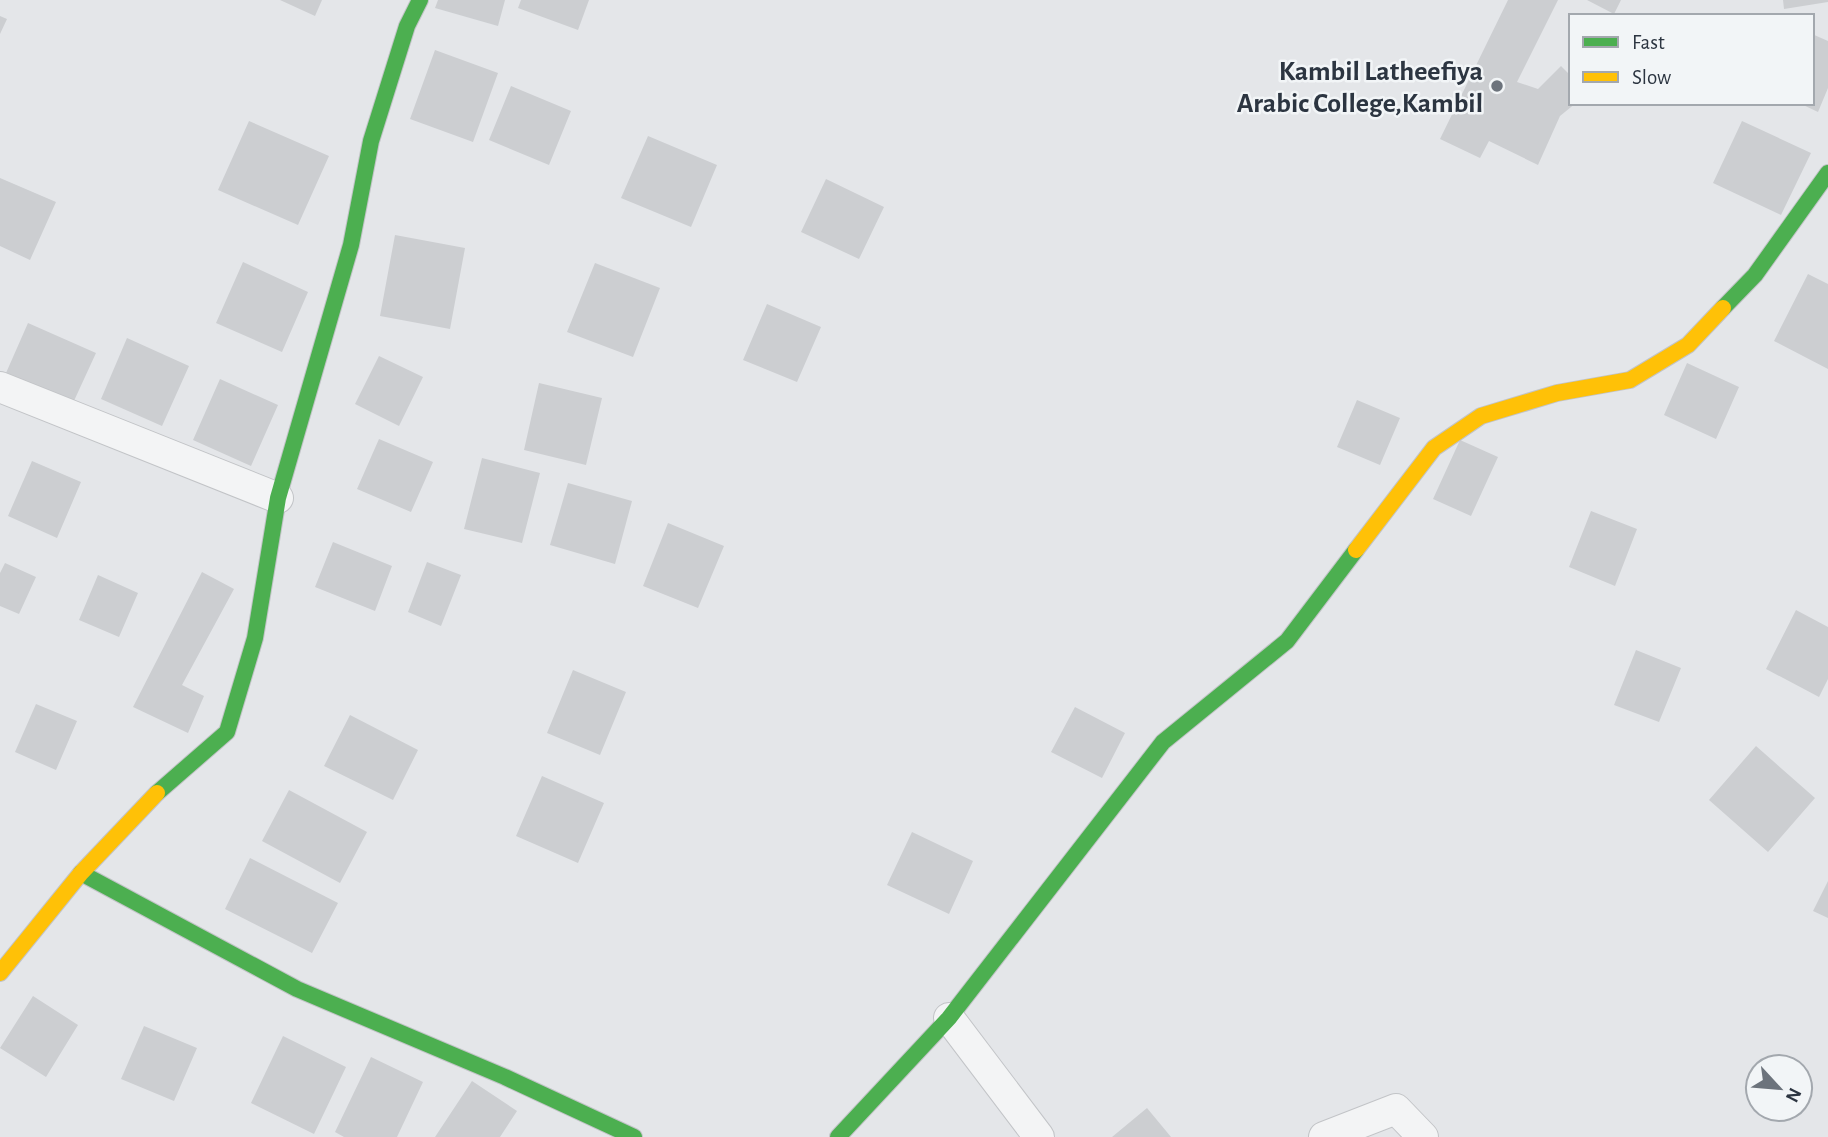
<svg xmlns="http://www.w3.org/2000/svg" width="1828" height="1137" font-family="'Alegreya Sans',sans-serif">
<rect width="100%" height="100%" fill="#e4e6e9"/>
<path fill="#ccced1" d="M280 0H322L315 16Z
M438 0H505L498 26 435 8Z
M521 0H589L578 30 518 8Z
M1508 0H1558L1517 82 1538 89 1561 66 1571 76V103H1576L1560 116 1538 165 1489 141 1480 158 1440 139Z
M1587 0H1621L1614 14Z
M1783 0H1828V2L1784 9Z
M0 16 7 19 0 34Z
M1812 34 1828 41V88L1818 112 1799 103H1812Z
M435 50 498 73 473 142 410 119Z
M511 86 571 111 549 165 489 140Z
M249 121 329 156 298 225 218 190Z
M1742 121 1811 153 1781 215 1713 183Z
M648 136 717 165 691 227 621 198Z
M0 178 56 202 30 260 0 246Z
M826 179 884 207 859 259 801 232Z
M395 235 465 248 450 329 380 316Z
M243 262 308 292 282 352 216 323Z
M595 263 660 288 633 357 567 332Z
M1808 274 1828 284V369L1774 341Z
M767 304 821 327 797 382 743 360Z
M28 323 96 353 73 403 6 373Z
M127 338 189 366 162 426 101 399Z
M379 356 423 377 399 426 355 404Z
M1687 363 1739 387 1716 439 1664 415Z
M220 379 278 405 251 466 193 440Z
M539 383 602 398 586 465 524 450Z
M1357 400 1400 418 1380 465 1337 447Z
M379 439 433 462 411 512 357 489Z
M1460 440 1498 457 1471 516 1433 499Z
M482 458 540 473 522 543 464 529Z
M32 461 81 482 57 538 8 516Z
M568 483 632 501 615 564 550 545Z
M1591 511 1637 529 1615 586 1569 567Z
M668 523 724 546 698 608 643 586Z
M333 542 392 566 375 611 315 587Z
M427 562 461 575 441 626 408 612Z
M5 563 36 577 19 614 0 606V573Z
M202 572 234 589 182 685 204 696 188 733 133 707Z
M98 575 138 593 119 637 79 620Z
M1796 610 1828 627V679L1819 697 1766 669Z
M1636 650 1681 668 1659 722 1614 705Z
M573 670 626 692 600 755 547 733Z
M36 704 77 721 56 770 15 752Z
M1075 707 1125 733 1102 778 1051 752Z
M350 715 418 750 393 800 324 766Z
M1756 746 1815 798 1768 852 1709 800Z
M542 776 604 803 578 863 516 836Z
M289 790 367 832 340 883 262 841Z
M912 832 973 861 949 914 887 885Z
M250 858 338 903 312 953 225 909Z
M1828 881V918L1813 911Z
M33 996 78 1025 46 1077 0 1048Z
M144 1026 197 1048 174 1101 121 1079Z
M283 1036 346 1067 314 1134 251 1103Z
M371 1057 423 1082 397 1137H344L335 1132Z
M472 1081 517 1111 500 1137H435Z
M1147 1108 1171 1137H1112Z"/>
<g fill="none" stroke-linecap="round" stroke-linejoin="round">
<defs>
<path id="street" d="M0 387 278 498
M949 1018 1039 1137
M1324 1137 1396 1109 1423 1137"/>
<path id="fast" d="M1723 308 1755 275 1828 173
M157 793 227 732 255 638 278 498 351 245 371 141 407 26 420 0
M81 873 297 989 505 1077 634 1137
M838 1137 949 1018 1163 742 1287 641 1356 550"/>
<path id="slow" d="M1356 550 1434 448 1481 416 1557 393 1630 380 1688 345 1723 308
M0 973 81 873 157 793"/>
</defs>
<use href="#street" stroke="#c2c4c7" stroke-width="32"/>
<use href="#fast" stroke="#c2c4c7" stroke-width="18"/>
<use href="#slow" stroke="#c2c4c7" stroke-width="18"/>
<use href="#street" stroke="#f3f4f5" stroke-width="30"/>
<use href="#fast" stroke="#4caf50" stroke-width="16"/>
<use href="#slow" stroke="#ffc107" stroke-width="16"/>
</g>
<circle fill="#6c737c" stroke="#f2f5f7" stroke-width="2.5" cx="1497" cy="86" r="7"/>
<g text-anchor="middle" stroke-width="5" stroke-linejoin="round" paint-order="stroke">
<g font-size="28" font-weight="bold" fill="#2c3541" stroke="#f2f5f7" text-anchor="end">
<text x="1483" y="80">Kambil Latheefiya<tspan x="1483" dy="32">Arabic College,Kambil</tspan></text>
</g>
</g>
<rect x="1569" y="14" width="245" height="91" fill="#f2f5f7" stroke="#a3a8ae" stroke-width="2"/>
<rect x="1583" y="37" width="35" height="10" fill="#4caf50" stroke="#a3a8ae" stroke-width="2"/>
<text x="1632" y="49" font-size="21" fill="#2c3541">Fast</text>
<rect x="1583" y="72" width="35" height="10" fill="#ffc107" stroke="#a3a8ae" stroke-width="2"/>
<text x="1632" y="84" font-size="21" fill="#2c3541">Slow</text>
<g transform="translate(1779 1088) rotate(116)"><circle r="33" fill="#f2f5f7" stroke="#a3a8ae" stroke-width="2"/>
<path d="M0-5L12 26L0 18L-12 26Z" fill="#6c737c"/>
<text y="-10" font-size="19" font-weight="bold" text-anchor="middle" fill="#2c3541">N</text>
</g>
</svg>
